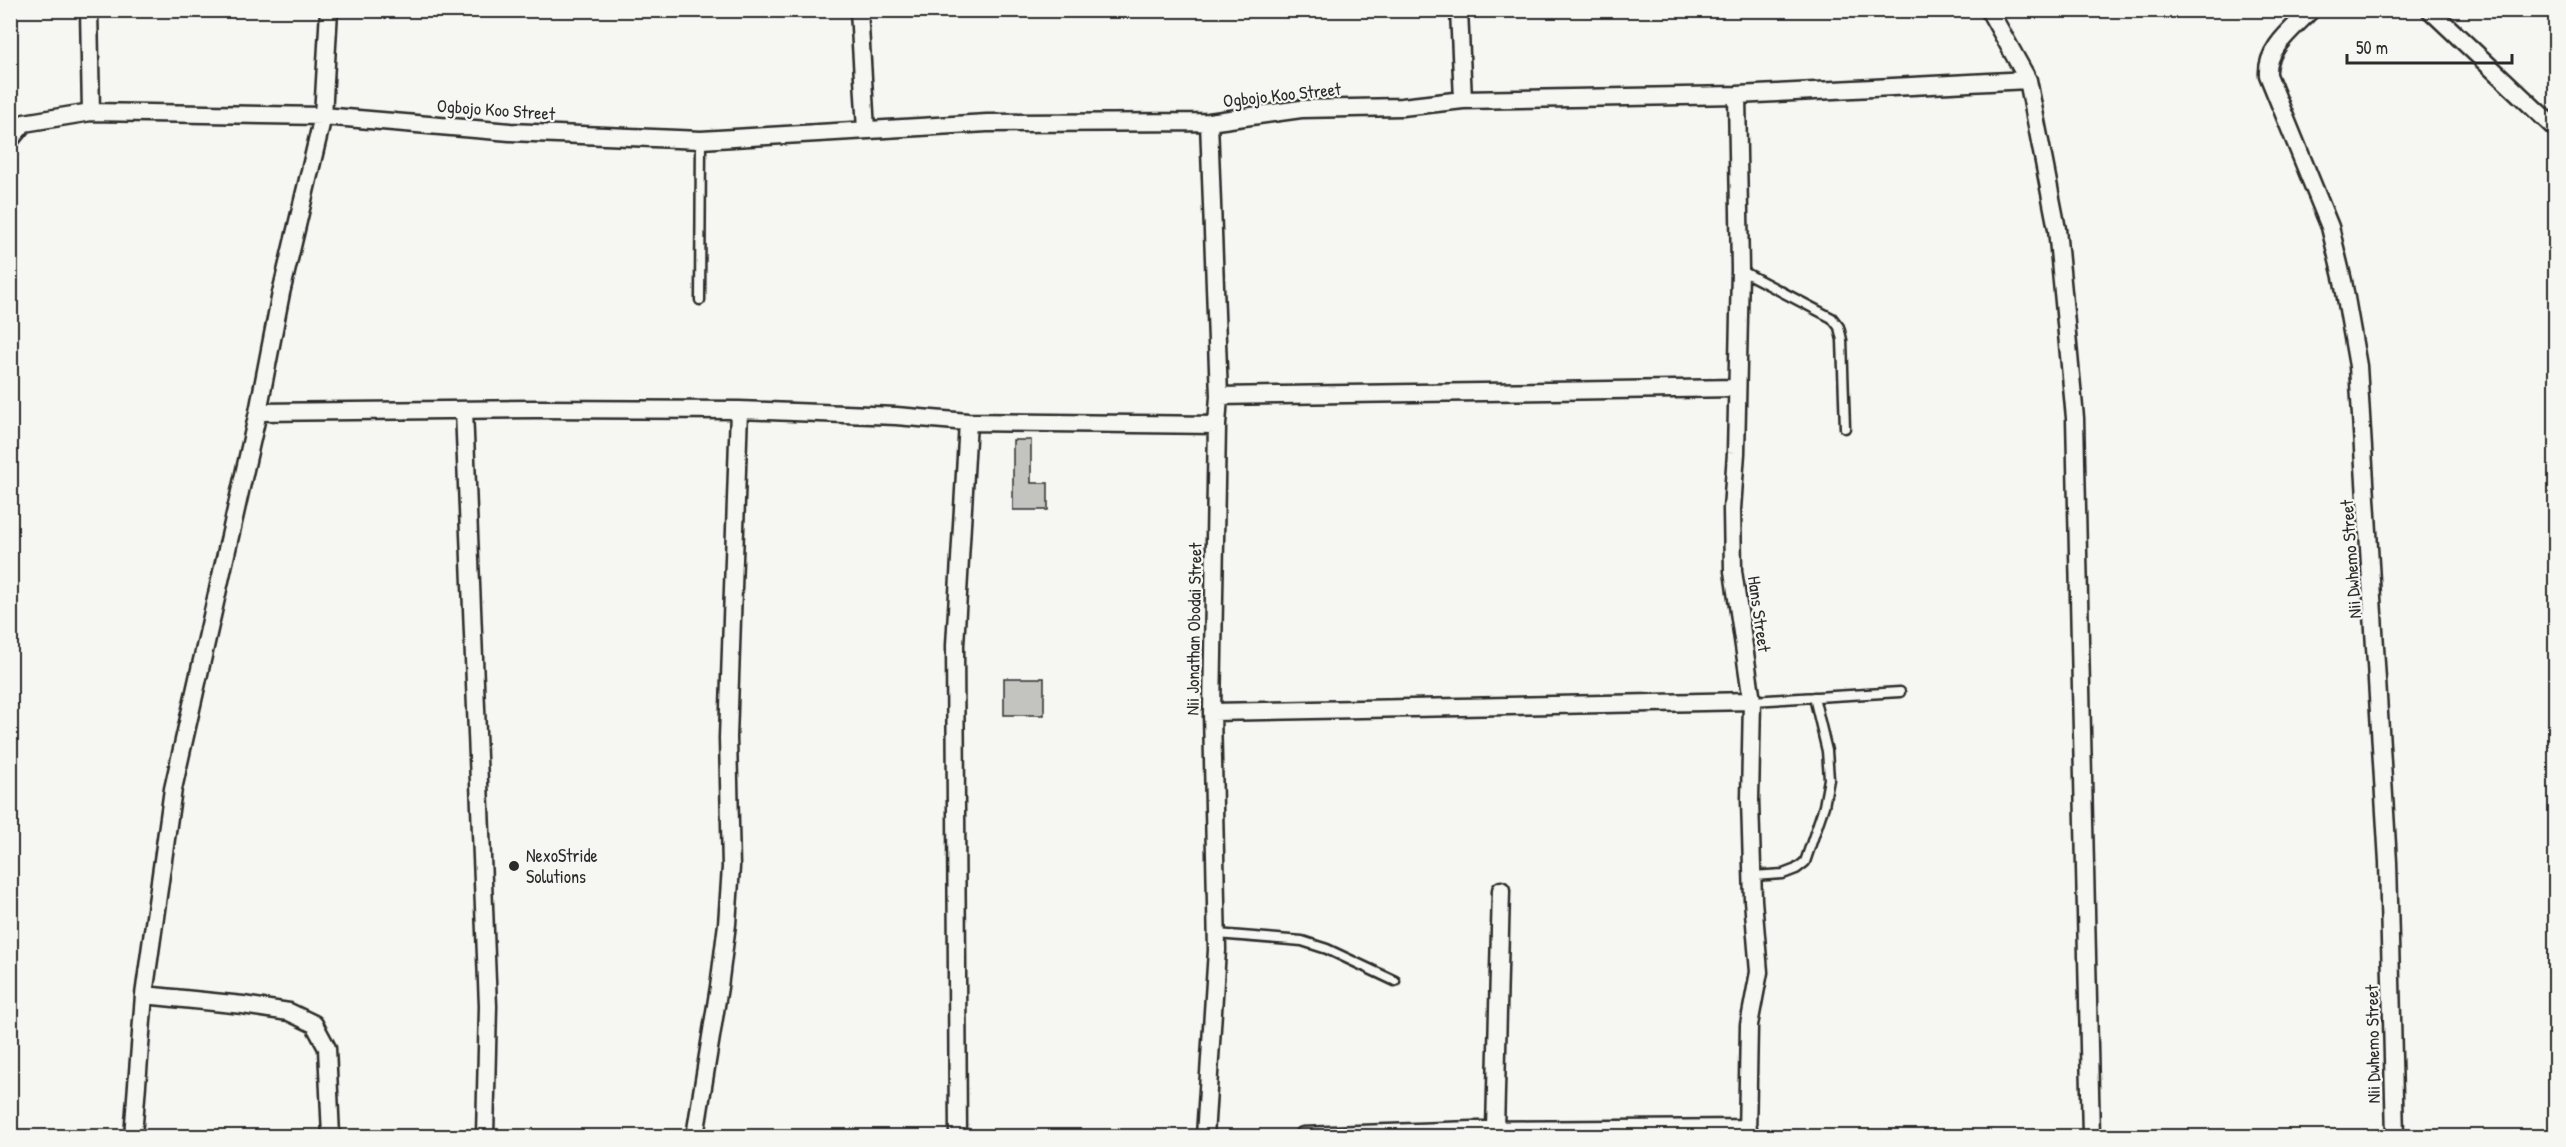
<svg xmlns="http://www.w3.org/2000/svg" width="2566" height="1147" font-family="'Patrick Hand',sans-serif">
<rect width="100%" height="100%" fill="#f6f6f2"/>
<filter id="ink" filterUnits="userSpaceOnUse"><feTurbulence type="fractalNoise" baseFrequency=".0167" numOctaves="2"/><feDisplacementMap in="SourceGraphic" scale="12" xChannelSelector="R" yChannelSelector="G"/><feConvolveMatrix kernelMatrix="1 2 1 2 8 2 1 2 1" color-interpolation-filters="sRGB"/></filter>
<g filter="url(#ink)">
<path fill="#c3c3c0" stroke="#2b2b2b" stroke-width="1.5" d="M1013 440H1031V483H1048V510H1013Z
M1004 678H1044V715H1004Z"/>
<g fill="none" stroke-linecap="round" stroke-linejoin="round">
<defs>
<path id="lane" d="M1740 270 1832 318 1839 327 1842 340 1845 428
M700 300 701 140
M1752 701 1900 692
M1753 876 1783 874 1796 869 1805 862 1824 806 1829 779 1827 751 1814 697
M1217 934 1302 941 1327 949 1395 981"/>
<path id="street" d="M89 10 91 112
M859 10 866 130
M1459 10 1463 100
M1989 10 2028 80 2057 229 2075 418 2091 1136
M2311 10C2293 29 2266 48 2268 75L2330 227 2343 281 2358 366 2388 862 2395 1136
M2430 10 2556 129
M1737 95 1740 270 1736 453 1732 509 1733 571 1752 701 1750 800 1753 900 1759 972 1749 1025 1747 1136
M10 140 24 123 91 112 323 116 510 132 701 140 987 123 1209 122 1301 109 1402 107 1463 100 1737 95 2028 80
M1219 396 1737 388
M464 410 488 1006 485 1136
M258 412 535 409 739 410 896 416 968 422 1217 425
M1212 712 1752 701
M144 995 243 1005 289 1012 314 1024 327 1048 331 1136
M1495 1130 1501 890
M133 1136 144 995 173 789 258 412 281 293 323 116 329 10
M695 1136 719 987 727 924 731 867 728 738 739 410
M958 1136 955 645 968 422
M1205 1136 1217 950 1212 712 1217 425 1219 396 1209 122
M1303 1136 1472 1130 1748 1128"/>
</defs>
<use href="#lane" stroke="#2b2b2b" stroke-width="13"/>
<use href="#street" stroke="#2b2b2b" stroke-width="21"/>
<use href="#lane" stroke="#f6f6f2" stroke-width="8"/>
<use href="#street" stroke="#f6f6f2" stroke-width="16"/>
</g>
</g>
<circle fill="#2b2b2b" stroke="#f6f6f2" stroke-width="2" cx="514" cy="866" r="6"/>
<g text-anchor="middle" stroke-width="4.5" stroke-linejoin="round" paint-order="stroke">
<g font-size="18" fill="#2b2b2b" stroke="#f6f6f2">
<text transform="translate(1282 95) rotate(-6)" y="6">Ogbojo Koo Street</text>
<text transform="translate(496 110) rotate(4)" y="6">Ogbojo Koo Street</text>
<text transform="translate(2351 559) rotate(-94)" y="6">Nii Dwhemo Street</text>
<text transform="translate(1759 614) rotate(82)" y="6">Hans Street</text>
<text transform="translate(1194 629) rotate(-89)" y="6">Nii Jonathan Obodai Street</text>
<text transform="translate(2373 1044) rotate(-91)" y="6">Nii Dwhemo Street</text>
</g>
<g font-size="18" fill="#2b2b2b" stroke="#f6f6f2" text-anchor="start">
<text x="526" y="862">NexoStride<tspan x="526" dy="21">Solutions</tspan></text>
</g>
</g>
<rect width="2566" height="1147" fill="none" stroke="#f6f6f2" stroke-width="36"/>
<rect x="18" y="18" width="2530" height="1111" fill="none" stroke="#2b2b2b" stroke-width="2" filter="url(#ink)"/>
<path d="M2347 54v9h165v-9" fill="none" stroke="#2b2b2b" stroke-width="3"/>
<text x="2356" y="54" font-size="18" fill="#2b2b2b" stroke="#f6f6f2" stroke-width="4.5" paint-order="stroke">50 m</text>
</svg>
